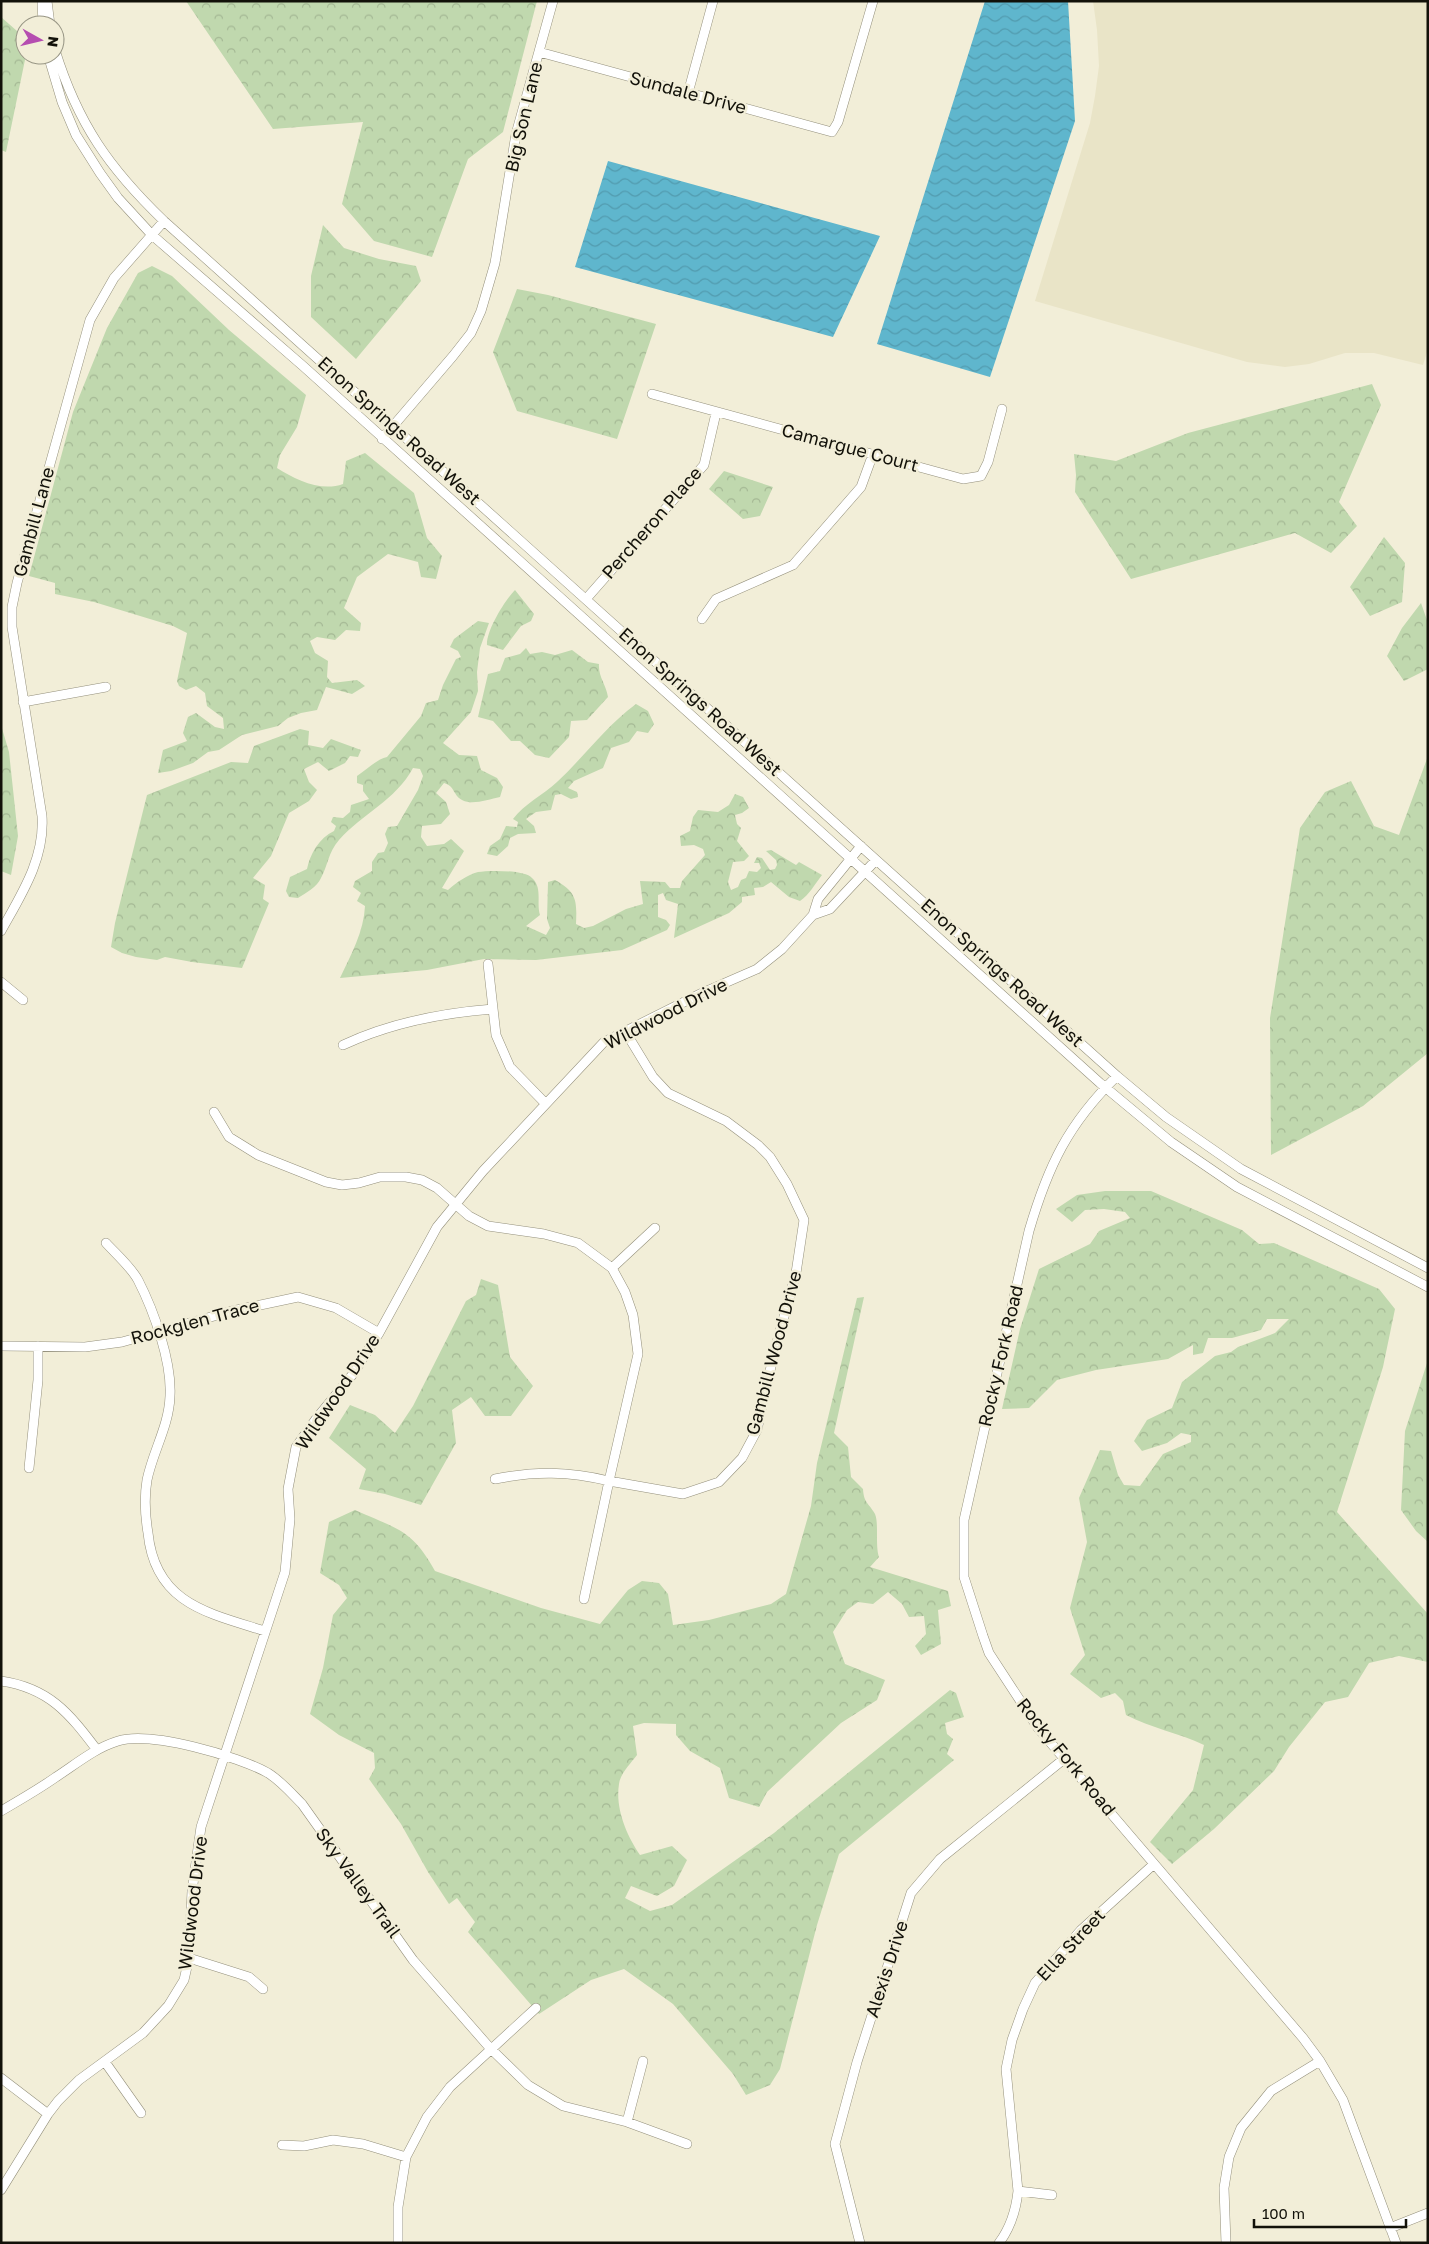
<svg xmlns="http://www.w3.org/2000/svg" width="1429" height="2244" font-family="'Golos Text',sans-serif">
<defs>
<pattern id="forest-crowns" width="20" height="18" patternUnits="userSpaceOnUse" patternTransform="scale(1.25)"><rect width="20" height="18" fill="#c0d8ae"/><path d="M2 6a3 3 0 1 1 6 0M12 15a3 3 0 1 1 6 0" fill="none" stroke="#a4b894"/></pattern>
<pattern id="water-waves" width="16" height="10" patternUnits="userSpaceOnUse" patternTransform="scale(1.25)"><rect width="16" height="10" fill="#5fb6cd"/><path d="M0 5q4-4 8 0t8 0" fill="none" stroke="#529baf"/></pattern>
</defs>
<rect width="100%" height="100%" fill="#f2eed8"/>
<path fill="#e9e4c7" d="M1093 1H1428V349L1423 365 1374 353H1345L1309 364 1285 367 1247 362 1035 301 1090 123 1095 96 1099 66 1097 30Z"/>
<path fill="url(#forest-crowns)" d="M186 1H537L503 132 468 159 432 257 374 241 342 204 363 122 273 129Z
M1 17 25 38 26 55 6 152 1 150Z
M323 225 344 248 379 259 416 266 421 281 356 359 311 317V276Z
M152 266 172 276 229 330 306 395 297 427 280 455 277 468C296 480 321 492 343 484L346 461 365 453 414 493 427 538 442 556 436 579 421 577 418 562 388 554 357 577 344 608 361 623 360 631 346 630 335 640 317 637 310 641 315 653 328 661 327 677 332 683 357 680 365 686 352 694 326 687 317 710 301 713 288 718 278 726 242 735 219 750 208 752 193 763 171 771 158 773 163 750 187 741 183 733 188 717 196 713 215 727 224 729 223 718 207 706 205 693 196 686 186 690 179 686 177 681 187 633 173 626 94 602 55 594V583L29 576 73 412 107 328 138 273Z
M517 289 548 295 656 324 617 439 517 411 493 352Z
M1372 384 1381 405 1339 502 1357 526 1331 553 1295 533 1131 579 1075 492 1076 475 1074 454 1116 461 1188 433Z
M724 471 773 487 760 516 743 519 709 489Z
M1384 537 1405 563 1402 602 1370 616 1350 587Z
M515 590 534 614 531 621 521 626 503 650 487 645C486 631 505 600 515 590Z
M1421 603 1428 623V669L1404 681 1387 656 1402 628Z
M478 621 489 623 480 648 477 672 478 691 471 712 443 743 459 755 477 756 481 770 497 778 503 787 500 797C485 800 464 809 455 793 451 787 452 786 444 783L436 793 446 802 450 814 441 824 422 826 421 837 427 846 444 844 451 839 464 851 442 888 448 890C457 882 467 875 478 872 489 870 525 870 532 878 543 888 536 903 540 915L526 926 546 935 550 928 547 919 548 882 555 880C577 892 577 901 576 924L584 928 593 926 626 909 643 904 640 881 665 882 670 888H680L682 881 705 855 703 849 694 845 681 846 680 836 690 831 693 817 698 810 718 812 729 805 735 794 743 797 749 808 742 813 735 815 737 824 741 828 737 841 749 856 744 861 733 862 728 882 731 890 738 887 741 880 746 878 749 871 757 872 761 868 759 863H754L757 857 762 858 770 870 775 869 777 865 776 860 766 851 771 850 796 865 799 862 822 875C815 884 809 895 800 901L789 897 771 882 763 887 754 888 755 895 742 897V902L729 913 674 938 678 904 666 900 663 893 658 895V917L666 920 670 925 667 930 622 950 536 960 484 959 427 970 340 978C351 955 364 931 365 906L357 901 361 893 353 887 355 881 372 871V862L378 853 384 852 388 843 385 834 388 827 397 826 418 790 423 776 420 769 413 768C396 800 362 814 339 840 328 853 328 865 321 878 317 887 306 893 298 898L289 897 286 891 290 877 307 869C310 854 319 838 334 831L336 826 331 822 333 817 343 818 350 812 351 805 369 799 363 791V785L357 783V776C366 770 377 759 387 757L421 716 426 703 438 700 443 685 456 659 461 657 458 651 450 647 454 639Z
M526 648 530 654 542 652 555 655 572 650 588 662 599 664C598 676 606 685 608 697L587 720 571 721 569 737 549 758 535 755 520 741H511L493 721 478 717 488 674 500 671 505 658 520 654Z
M636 704 648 711 654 724 648 733 637 731 629 742 611 748 603 768 574 781 568 788 577 792 578 797 571 799 561 794 555 795 551 810 536 812 526 819 534 826 536 833 518 834 510 838 508 846 497 856 487 854 490 846 500 839 506 826 517 827 518 822 513 819C524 804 543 795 557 782 584 757 605 727 636 704Z
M1 725 9 752 18 836 11 875 1 871Z
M300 729 309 731 308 745 323 748 331 739 361 750 358 757 350 756 345 763 329 771 318 762 304 769 309 782 317 790 309 801 289 813 271 856 253 878 265 885 263 899 269 903 242 968 192 962 165 957 157 960 136 957 122 953 111 947 115 923 147 795 231 762 248 763 254 746Z
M1428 756V1053L1363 1106 1271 1155 1270 1018 1300 828 1325 792 1351 781 1374 826 1399 835Z
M1105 1191H1151L1242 1230 1259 1244 1274 1243 1379 1289 1395 1309 1383 1367 1337 1512 1428 1614V1662L1399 1656 1369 1663 1348 1697 1325 1702 1289 1747 1274 1771 1214 1829 1172 1864 1150 1842 1193 1790 1204 1745C1179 1733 1151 1728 1126 1715L1123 1701 1115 1693 1101 1698 1070 1674 1085 1655 1070 1608 1087 1542 1079 1498 1100 1450 1111 1451 1118 1475 1124 1485 1140 1486 1163 1454 1191 1442V1435L1181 1433 1167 1443 1142 1451 1134 1441 1147 1420 1172 1408 1182 1382 1215 1356 1231 1352 1238 1347 1275 1333 1289 1319H1267L1261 1330 1232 1338H1208L1203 1353 1193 1355V1345L1168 1359 1096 1370 1057 1380 1029 1408 1002 1409 1020 1329 1039 1269 1090 1244 1099 1231 1130 1218 1125 1212 1104 1209 1085 1210 1072 1222 1056 1209 1077 1195Z
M481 1279 498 1285 510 1357 533 1386 511 1416H485L471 1397 452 1410 456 1443 421 1505 385 1494 359 1489 366 1469 329 1438 350 1405 375 1415 395 1433 413 1406 466 1301 476 1295Z
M864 1297 834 1433 848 1447 851 1477 863 1489C864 1504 869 1503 875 1514 879 1523 875 1545 879 1557L870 1567 948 1591 951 1606 938 1610 941 1644 921 1655 915 1646 926 1634 924 1616 909 1617 902 1604 888 1592 873 1604 858 1602 847 1610 833 1632 845 1664 885 1680 877 1700 841 1723 767 1792 759 1807 729 1798 720 1768 690 1751 676 1735V1724L644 1723 633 1726 637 1755C631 1763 620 1774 619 1784 615 1809 627 1836 640 1855L672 1846 687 1860 674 1886 657 1896 631 1886 625 1898 650 1911 672 1905 774 1833 950 1690 956 1693 964 1717 945 1723 947 1734 953 1739 947 1754 954 1760 839 1854 817 1925 780 2069 770 2085 746 2095 733 2074 673 2004 624 1969 591 1980 539 2014 468 1932 475 1922 457 1898 449 1904 428 1872 401 1824 369 1779 375 1768 374 1753 339 1735 310 1714 323 1668 333 1615 347 1598 339 1585 320 1573 329 1522 355 1510C397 1529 412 1529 435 1571L541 1608 600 1624 628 1590 642 1581 659 1583 668 1594 673 1625 709 1620 771 1604 786 1594 811 1506 817 1463 857 1298Z
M1428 1360V1542L1416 1531 1401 1510 1405 1431Z"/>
<path fill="url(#water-waves)" d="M985 1H1068L1075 121 990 377 877 344Z
M608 161 880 236 833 337 575 267Z"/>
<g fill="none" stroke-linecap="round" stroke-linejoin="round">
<defs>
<path id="minor" d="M42 1 43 25
M47 1 50 25
M55 50C78 124 109 168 164 221L1117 1076 1166 1117 1241 1169 1428 1268
M539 52 832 132 838 122 873 1
M48 55 62 102 76 135 100 173 118 198 152 235 303 366 1100 1083 1171 1142 1237 1187 1428 1287
M688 93 713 1
M652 394 963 479 981 476 988 462 1002 409
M382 439 453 356 471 333 481 311 495 263 516 134 553 1
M586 599 704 465 716 413
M702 619 716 599 793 565 861 487 873 454
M23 702 106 687
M813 915 818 899 861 846
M1 931C21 895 45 859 42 816L12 627V607L17 583 90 320 114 278 164 221
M488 964 496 1035 510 1067 545 1103
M1 982 23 1000
M343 1045C390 1023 441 1013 493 1009
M1117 1076C1068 1124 1048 1166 1029 1231L964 1520V1577L983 1636 989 1653 1038 1728 1303 2038 1320 2061 1343 2100 1396 2243
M214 1112 229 1137 258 1155 326 1182 342 1185 359 1183 380 1177H406L422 1180 437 1188 469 1216 488 1226 544 1234 578 1243 612 1268 625 1292 633 1315 638 1354 609 1481 683 1494 719 1482 742 1458 757 1430 774 1353 796 1273 804 1220 787 1184 770 1157 758 1145 726 1121 668 1093 653 1077 625 1031
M106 1243C116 1254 131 1267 138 1280 154 1311 172 1362 170 1396 169 1426 153 1451 147 1480 144 1498 145 1515 148 1533 155 1603 207 1613 265 1631
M612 1268 655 1228
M1 1346 85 1347 122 1342 232 1311 298 1297 336 1308 379 1333
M29 1468 38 1380V1346
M495 1479C535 1471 568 1471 609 1481L584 1599
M1 1681C49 1688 69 1713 97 1750
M1 1811C20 1800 39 1789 56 1777 76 1764 95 1748 118 1741 151 1731 238 1756 268 1773 281 1781 291 1793 302 1804L413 1960 490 2048 528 2085 563 2106 627 2122 687 2144
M189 1958 249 1977 263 1989
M105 2062 141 2113
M1 2078 48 2114
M627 2122 643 2061
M282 2145 304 2146 333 2140 363 2144 406 2157
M1 2190 48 2114 58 2101 79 2080 143 2033 168 2006 184 1980 189 1958 192 1891 201 1827 285 1572 290 1519 288 1489 296 1447 316 1419 353 1374 379 1333 437 1227 483 1171 604 1042 702 993 757 969 782 949 813 915 830 909 876 860
M1018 2191 1052 2195
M1390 2228 1428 2213
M398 2243V2207L406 2157 427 2117 450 2087 536 2008
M860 2243 835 2144 857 2062 911 1893 940 1859 1064 1759
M999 2243C1011 2227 1016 2210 1018 2191L1006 2069 1012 2040 1023 2009 1035 1983 1081 1930 1154 1864
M1226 2243 1224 2188 1229 2157 1241 2128 1271 2091 1320 2061"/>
</defs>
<use href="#minor" stroke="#94907c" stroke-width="10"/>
<use href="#minor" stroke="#fff" stroke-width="9"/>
</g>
<g text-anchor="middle" stroke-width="5" stroke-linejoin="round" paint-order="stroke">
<g font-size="18" fill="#121109" stroke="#f2eed8">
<text transform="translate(688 93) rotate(15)" y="6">Sundale Drive</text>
<text transform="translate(524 117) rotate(-77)" y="6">Big Son Lane</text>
<text transform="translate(399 431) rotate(42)" y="6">Enon Springs Road West</text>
<text transform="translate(850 448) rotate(15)" y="6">Camargue Court</text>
<text transform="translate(34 522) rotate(-75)" y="6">Gambill Lane</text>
<text transform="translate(652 523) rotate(-49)" y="6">Percheron Place</text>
<text transform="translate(700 702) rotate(42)" y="6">Enon Springs Road West</text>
<text transform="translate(1002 973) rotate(42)" y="6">Enon Springs Road West</text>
<text transform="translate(666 1014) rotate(-27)" y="6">Wildwood Drive</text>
<text transform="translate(195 1322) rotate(-15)" y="6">Rockglen Trace</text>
<text transform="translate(774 1353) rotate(-75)" y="6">Gambill Wood Drive</text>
<text transform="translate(1001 1356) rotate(-77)" y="6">Rocky Fork Road</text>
<text transform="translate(338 1392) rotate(-56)" y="6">Wildwood Drive</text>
<text transform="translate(1066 1757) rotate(51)" y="6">Rocky Fork Road</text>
<text transform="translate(358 1883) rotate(54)" y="6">Sky Valley Trail</text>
<text transform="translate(193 1903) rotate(-83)" y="6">Wildwood Drive</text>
<text transform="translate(1071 1945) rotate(-47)" y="6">Ella Street</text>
<text transform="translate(887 1969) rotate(-72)" y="6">Alexis Drive</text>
</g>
</g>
<rect width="1429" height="2244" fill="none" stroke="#121109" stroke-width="5"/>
<g transform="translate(40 40) rotate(98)"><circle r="24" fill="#f2eed8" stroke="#989685"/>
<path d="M0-4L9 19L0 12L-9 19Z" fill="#b54db0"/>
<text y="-8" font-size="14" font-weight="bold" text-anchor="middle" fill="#121109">N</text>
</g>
<path d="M1254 2219v8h152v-8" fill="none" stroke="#121109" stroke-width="2.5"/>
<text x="1262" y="2219" font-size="15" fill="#121109" stroke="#f2eed8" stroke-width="4" paint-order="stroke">100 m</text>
</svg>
